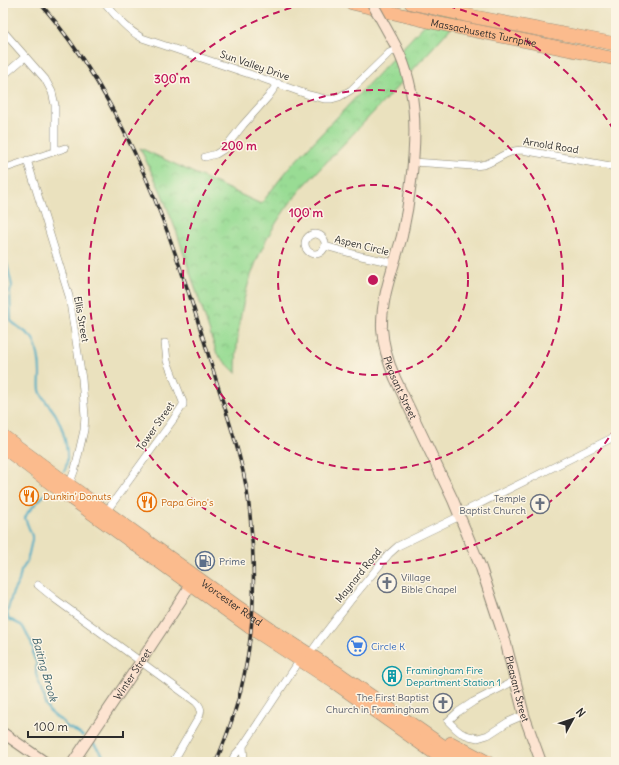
<svg xmlns="http://www.w3.org/2000/svg" width="619" height="765" font-family="Delius,sans-serif">
<defs>
<pattern id="park-crowns" width="20" height="18" patternUnits="userSpaceOnUse"><rect width="20" height="18" fill="#99dc94"/><path d="M2 6a3 3 0 1 1 6 0M12 15a3 3 0 1 1 6 0" fill="none" stroke="#84bd80"/></pattern>
</defs>
<rect width="100%" height="100%" fill="#fcf5e5"/>
<filter id="ink" filterUnits="userSpaceOnUse"><feTurbulence type="fractalNoise" baseFrequency=".025" numOctaves="2"/><feDisplacementMap in="SourceGraphic" scale="8" xChannelSelector="R" yChannelSelector="G"/><feConvolveMatrix kernelMatrix="1 2 1 2 8 2 1 2 1" color-interpolation-filters="sRGB"/></filter>
<filter id="wash" filterUnits="userSpaceOnUse"><feTurbulence type="fractalNoise" baseFrequency=".012" numOctaves="4" result="noise"/><feDisplacementMap in="SourceGraphic" scale="16" xChannelSelector="R" yChannelSelector="G"/><feGaussianBlur stdDeviation="0.9" result="paint"/><feColorMatrix in="noise" values="0 0 0 0 0 0 0 0 0 0 0 0 0 0 0 0 0 1.4 0 .05"/><feComposite in="paint" operator="in"/></filter>
<g filter="url(#wash)">
<rect width="100%" height="100%" fill="#eae1be"/>
<path fill="url(#park-crowns)" stroke="#628460" d="M445 3H473L402 82 302 188C255 243 236 302 236 373L217 354 177 233 161 192 140 148 261 204 277 183 290 167Z"/>
<g fill="none" stroke-linecap="round" stroke-linejoin="round">
<path stroke="#46aac5" stroke-width="2" d="M3 246 12 286 10 292 11 321C16 326 30 334 33 339 38 350 40 362 40 374 40 379 39 385 40 390 42 400 51 406 56 415 63 428 72 458 64 471
M47 492 28 512 25 518 32 536V540L27 562 21 571 19 581 13 592 8 609 7 614 9 619 21 625 23 627 31 642 33 648V655L37 664 36 669V674L42 692 45 699V704L49 711 56 717 62 721 67 727 77 732 83 736
M93 743 102 754 108 762"/>
</g>
</g>
<g filter="url(#ink)">
<g fill="none" stroke-linecap="round" stroke-linejoin="round">
<defs>
<path id="street" d="M105 3C116 16 126 29 142 38L261 78 309 95 325 99H332L339 97 351 90 385 57 389 53 398 49
M3 31 45 79 52 92 55 105V151
M3 76 25 57
M205 157 216 154 224 149 243 125 268 97 278 83
M27 160 69 296 82 379 85 416 84 430 75 469 71 480 69 485
M413 162 473 166C477 166 482 165 486 164 499 159 507 150 522 150L616 167
M3 169 65 148
M305 244a10 10 0 1 1 20 0a10 10 0 1 1-20 0Z
M325 246 361 256 394 263
M106 512 173 420 183 405V402L167 361 165 343
M459 514 616 436
M38 585 55 599 196 702C201 707 202 710 199 717L173 762
M309 655 319 641 350 601 389 554 398 546 460 516
M516 680 473 702 458 712 448 721 456 729 461 733 469 736 478 738 488 735 508 722 524 715
M243 746 244 762
M232 762 234 756 243 746 300 660"/>
<g id="secondary">
<path id="s1" d="M392 39C418 84 417 132 411 182 409 200 406 218 402 236 394 266 381 296 382 328 383 345 388 362 395 378L453 500 481 568 505 640 524 715 541 762"/>
<path d="M3 733 45 762"/>
<path id="s2" d="M73 762 141 661 191 585"/>
</g>
<g id="highway">
<path id="s3" d="M352 3 436 23 616 59"/>
<path d="M411 3 465 15 616 44"/>
<path id="s4" d="M3 436 69 485 235 605 273 631 341 675 466 762"/>
<path d="M3 447 61 491 251 628 334 682 447 762"/>
<path d="M451 743 487 762"/>
</g>
</defs>
<use href="#street" stroke="#8a8674" stroke-width="8"/>
<use href="#secondary" stroke="#8a8674" stroke-width="12"/>
<use href="#highway" stroke="#8a8674" stroke-width="14"/>
<use href="#street" stroke="#fff" stroke-width="7"/>
<use href="#secondary" stroke="#fde4d1" stroke-width="10"/>
<use href="#highway" stroke="#fbbb8d" stroke-width="13"/>
<defs>
<path id="rail" d="M40 3C131 108 174 243 214 373 228 420 246 466 250 515 256 573 255 632 241 689 235 714 226 738 216 762"/>
</defs>
<use href="#rail" stroke="#2b2b2b" stroke-width="3.5"/>
<use href="#rail" stroke="#fcf5e5" stroke-width="2" stroke-dasharray="6" stroke-linecap="butt"/>
<defs>
<path id="secondary-bridge" d="M372 3 392 39"/>
</defs>
<use href="#secondary-bridge" stroke="#8a8674" stroke-width="12" stroke-linecap="butt"/>
<use href="#secondary-bridge" stroke="#fde4d1" stroke-width="10"/>
</g>
</g>
<g fill="none" stroke="#c2185b" stroke-width="2" stroke-dasharray="7 5">
<circle cx="373" cy="280" r="95"/>
<circle cx="373" cy="280" r="190"/>
<path d="M615 428A284 284 0 1 1 309 3M437 3A284 284 0 0 1 615 132"/>
</g>
<defs>
<symbol id="restaurant-ring" viewBox="-11 -11 22 22"><circle r="9.5" fill="#fcf5e5" stroke="#e8710a" stroke-width="1.5"/><path d="M-5-6h1v4h1v-4h1v4h1v-4h1v5L-1.5 .5V6h-2V.5L-5-1ZM5-6V6H3V1.5H1.5Q1.5-4 5-6Z" fill="#e8710a"/></symbol>
<symbol id="church-ring" viewBox="-11 -11 22 22"><circle r="9.5" fill="#fcf5e5" stroke="#6b7280" stroke-width="1.5"/><path d="M-1.2-6h2.4v3.5h3.3v2.4h-3.3V6h-2.4V-.1h-3.3v-2.4h3.3Z" fill="#6b7280"/></symbol>
<symbol id="fuel-ring" viewBox="-11 -11 22 22"><circle r="9.5" fill="#fcf5e5" stroke="#5c6f8a" stroke-width="1.5"/><path d="M-5.5-6h7V0h2V4h1.3V-2.5L3-4.5l.8-.8L6-3V5H2.5V1h-1V6h-7ZM-4.2-4.7v3.2H.2V-4.7Z" fill="#5c6f8a"/></symbol>
<symbol id="supermarket-ring" viewBox="-11 -11 22 22"><circle r="9.5" fill="#fcf5e5" stroke="#3f7fe0" stroke-width="1.5"/><path d="M-6-5.5h2.5l.6 2H6L4.5 2H-2.5L-4.4-4H-6ZM-1.5 3.2a1.3 1.3 0 1 0 .1 0ZM3 3.2a1.3 1.3 0 1 0 .1 0Z" fill="#3f7fe0"/></symbol>
<symbol id="building-ring" viewBox="-11 -11 22 22"><circle r="9.5" fill="#fcf5e5" stroke="#0f9aa8" stroke-width="1.5"/><path d="M-4-6H4V6H1V3H-1V6H-4ZM-2.5-4.3h1.7v1.8h-1.7ZM.8-4.3h1.7v1.8H.8ZM-2.5-1h1.7V.8h-1.7ZM.8-1h1.7V.8H.8Z" fill="#0f9aa8"/></symbol>
</defs>
<g fill-rule="evenodd">
<use href="#restaurant-ring" x="18" y="485" width="22" height="22"/>
<use href="#restaurant-ring" x="136" y="491" width="22" height="22"/>
<use href="#church-ring" x="529" y="493" width="22" height="22"/>
<use href="#fuel-ring" x="194" y="550" width="22" height="22"/>
<use href="#church-ring" x="376" y="572" width="22" height="22"/>
<use href="#supermarket-ring" x="346" y="635" width="22" height="22"/>
<use href="#building-ring" x="381" y="665" width="22" height="22"/>
<use href="#church-ring" x="432" y="692" width="22" height="22"/>
</g>
<g text-anchor="middle" stroke-width="3" stroke-linejoin="round" paint-order="stroke">
<g font-size="10" fill="#2b2b2b" stroke="#fcf5e5">
<text dy="4" stroke="none"><textPath href="#s3" startOffset="135">Massachusetts Turnpike</textPath></text>
<text transform="translate(255 65) rotate(19)" y="4">Sun Valley Drive</text>
<text transform="translate(551 145) rotate(9)" y="4">Arnold Road</text>
<text transform="translate(362 245) rotate(14)" y="4">Aspen Circle</text>
<text transform="translate(82 319) rotate(80)" y="4">Ellis Street</text>
<text dy="4" stroke="none"><textPath href="#s1" startOffset="359">Pleasant Street</textPath></text>
<text transform="translate(155 426) rotate(-55)" y="4">Tower Street</text>
<text transform="translate(358 575) rotate(-51)" y="4">Maynard Road</text>
<text dy="4" stroke="none"><textPath href="#s4" startOffset="283">Worcester Road</textPath></text>
<text dy="4" stroke="none"><textPath href="#s2" startOffset="106">Winter Street</textPath></text>
<text dy="4" stroke="none"><textPath href="#s1" startOffset="683">Pleasant Street</textPath></text>
</g>
<g font-size="10" fill="#c56008" stroke="#fcf5e5" text-anchor="start">
<text x="43" y="500">Dunkin' Donuts</text>
<text x="161" y="506">Papa Gino's</text>
</g>
<g font-size="10" fill="#5b616d" stroke="#fcf5e5" text-anchor="end">
<text x="526" y="502">Temple<tspan x="526" dy="12">Baptist Church</tspan></text>
<text x="401" y="581" text-anchor="start">Village<tspan x="401" dy="12">Bible Chapel</tspan></text>
<text x="429" y="701">The First Baptist<tspan x="429" dy="12">Church in Framingham</tspan></text>
</g>
<g font-size="10" fill="#4e5e75" stroke="#fcf5e5" text-anchor="start">
<text x="219" y="565">Prime</text>
</g>
<g font-size="10" fill="#366cbe" stroke="#fcf5e5" text-anchor="start">
<text x="371" y="650">Circle K</text>
</g>
<g font-size="10" fill="#0d838f" stroke="#fcf5e5" text-anchor="start">
<text x="406" y="674">Framingham Fire<tspan x="406" dy="12">Department Station 1</tspan></text>
</g>
<g font-size="11" font-style="italic" fill="#365e69" stroke="#fcf5e5">
<text transform="translate(45 669) rotate(74)" y="4">Baiting Brook</text>
</g>
</g>
<circle cx="373" cy="280" r="6" fill="#c2185b" stroke="#fcf5e5" stroke-width="2"/>
<g font-size="12" text-anchor="middle" font-weight="bold" fill="#c2185b" stroke="#fcf5e5" stroke-width="3" stroke-linejoin="round" paint-order="stroke">
<text x="172" y="83">300 m</text>
<text x="239" y="150">200 m</text>
<text x="306" y="217">100 m</text>
</g>
<rect width="619" height="765" fill="none" stroke="#fcf5e5" stroke-width="16"/>
<g transform="translate(573 719) rotate(50)" stroke="#fcf5e5" stroke-width="3" paint-order="stroke">
<path d="M0-3L7 15L0 10L-7 15Z" fill="#2b2b2b"/>
<text y="-6" font-size="11" font-weight="bold" text-anchor="middle" fill="#2b2b2b">N</text>
</g>
<path d="M28 731v6h95v-6" fill="none" stroke="#2b2b2b" stroke-width="2"/>
<text x="34" y="731" font-size="12" fill="#2b2b2b" stroke="#fcf5e5" stroke-width="3" paint-order="stroke">100 m</text>
</svg>
